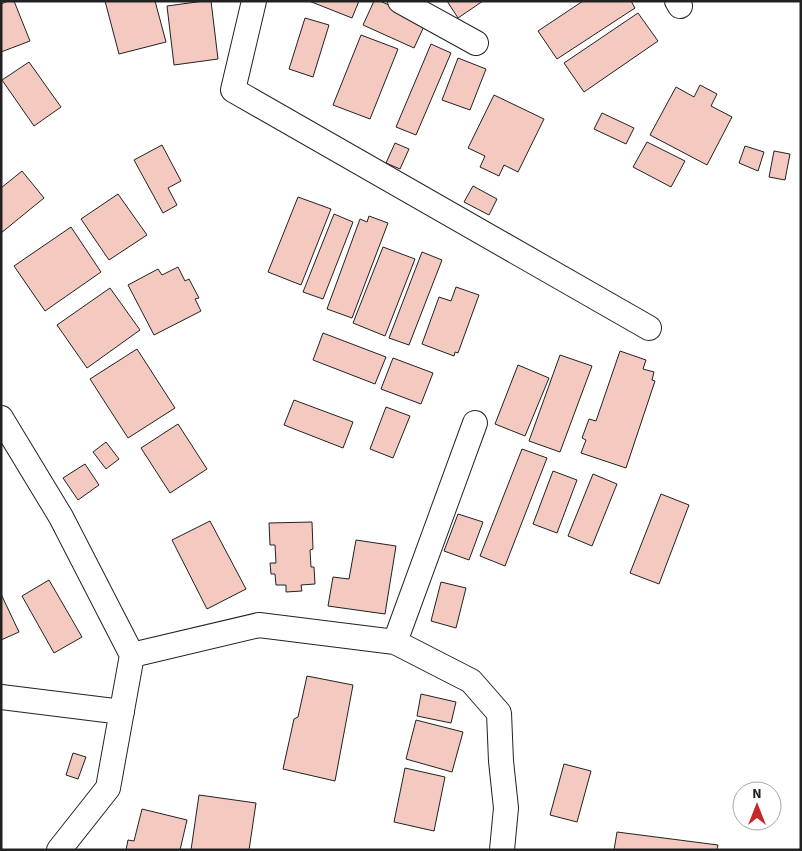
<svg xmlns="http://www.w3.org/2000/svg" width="802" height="851" font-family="'Source Sans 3',sans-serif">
<rect width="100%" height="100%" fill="#fff"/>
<path fill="#f3c9c0" stroke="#222" d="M8 1H14L30 41 1 52V4Z
M105 1H155L166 42 119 54Z
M204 1H211L218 59 174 65 167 6Z
M309 1H359L352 18Z
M374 1H380L426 22 414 48 363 25Z
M447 1H483L458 18Z
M583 1H631L635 8 557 59 538 31Z
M638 13 658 41 584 92 564 63Z
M305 18 329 25 313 77 289 69Z
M361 35 398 49 370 119 333 105Z
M431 44 451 53 416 135 396 127Z
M458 58 486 69 470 110 442 100Z
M29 62 61 107 34 126 2 80Z
M700 85 717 94 711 106 732 117 707 165 650 135 676 87 694 97Z
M494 95 544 119 518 172 504 165 499 176 480 167 485 156 468 148Z
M602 113 634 128 626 144 594 129Z
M647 142 685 161 671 187 633 167Z
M395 143 409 149 400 169 386 163Z
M162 145 181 181 168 188 177 205 163 213 134 160Z
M745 146 764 152 758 171 739 163Z
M774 151 790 154 785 180 769 177Z
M22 171 44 198 1 233V188Z
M473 186 497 199 489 215 464 202Z
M118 194 147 235 109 260 81 219Z
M298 197 331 209 301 285 268 272Z
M334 214 353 222 323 299 303 292Z
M369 216 388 223 352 318 327 309 360 219 367 222Z
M71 227 101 272 45 311 14 266Z
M383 247 415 259 385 336 353 323Z
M422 252 442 260 409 345 389 338Z
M178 267 185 281 189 279 199 298 195 299 201 311 154 335 128 285 158 269 162 275Z
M456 287 479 295 458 353 455 352 454 356 422 344 439 297 451 301Z
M110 288 140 330 87 368 57 325Z
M323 333 386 357 375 384 313 360Z
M137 349 175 408 128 438 90 379Z
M620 351 646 360 643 369 654 372 652 380 655 381 626 468 581 453 586 440 582 438 589 419 596 421Z
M560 355 592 366 560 452 529 441Z
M393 358 433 373 421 404 381 389Z
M518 365 549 378 525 436 495 424Z
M294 400 353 422 343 448 284 425Z
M386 407 410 416 393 458 370 449Z
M178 424 207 469 170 493 141 448Z
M106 442 119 459 106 469 93 452Z
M522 449 547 458 505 566 480 556Z
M85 464 99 485 78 500 63 478Z
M553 471 577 480 557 533 533 524Z
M593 474 617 484 592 546 568 536Z
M661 494 689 505 659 584 630 573Z
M458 514 483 522 469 560 444 551Z
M210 521 246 589 207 609 172 540Z
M312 522 313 549 310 550 311 567H314L315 584 301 585 302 591 286 592V585H276L275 574H271L270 563H276L275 545H270L269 523Z
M356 540 396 546 385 614 328 606 333 577 349 579Z
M49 580 82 637 54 653 22 596Z
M441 582 466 588 456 628 431 621Z
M1 594 19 632 1 640Z
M307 676 353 685 335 781 283 769 294 719 298 717Z
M421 694 456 702 451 723 417 716Z
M416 720 463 732 452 772 406 759Z
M73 753 86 757 78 779 66 775Z
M564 764 591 771 577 822 550 815Z
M405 768 445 777 434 831 394 822Z
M199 795 256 803 249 850H191Z
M142 809 187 820 180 850H126L128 840 134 841Z
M617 832 718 845 717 850H614Z"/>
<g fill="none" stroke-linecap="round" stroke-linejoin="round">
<defs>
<path id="street" d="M254 1 233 90 649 328
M400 1 476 43
M677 1 680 6
M1 418 61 517 132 655 108 788 59 850
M395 642 471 681 499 713 501 761 506 808 502 850
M132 655 259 625 395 642 475 423
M1 697 122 712"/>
</defs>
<use href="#street" stroke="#222" stroke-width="26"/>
<use href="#street" stroke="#fff" stroke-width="24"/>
</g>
<rect width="802" height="851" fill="none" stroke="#222222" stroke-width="5"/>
<g transform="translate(757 806)"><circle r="24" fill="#ffffff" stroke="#a7a7a7"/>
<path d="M0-4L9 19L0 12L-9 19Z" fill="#c62828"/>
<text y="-8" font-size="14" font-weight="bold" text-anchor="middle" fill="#222222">N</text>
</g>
</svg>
